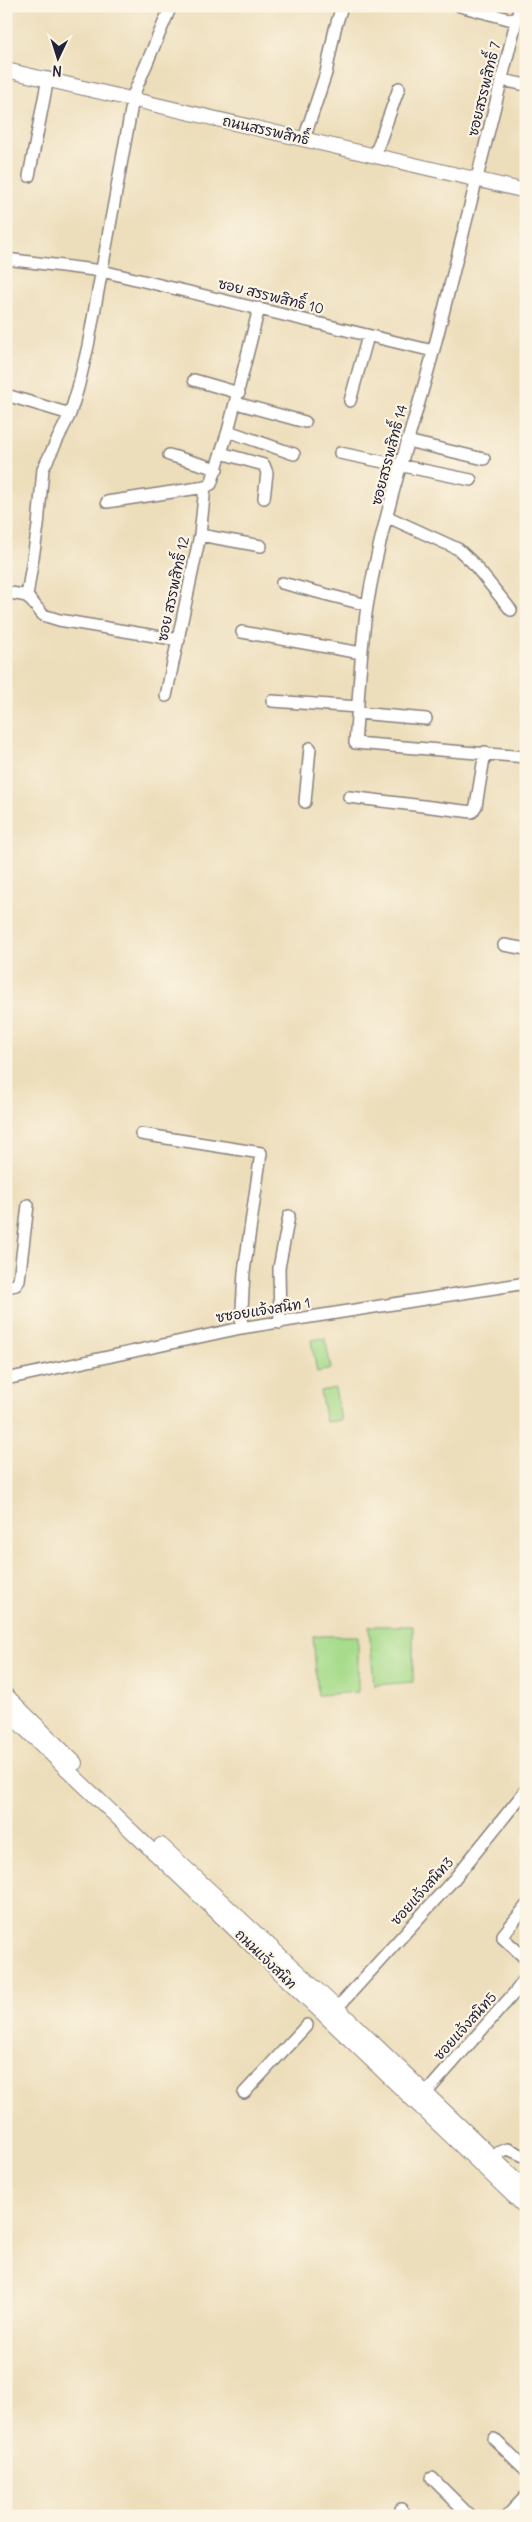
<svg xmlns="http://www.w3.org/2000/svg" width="532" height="2522" font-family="Delius,'Playpen Sans Thai',sans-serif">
<rect width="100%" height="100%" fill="#fcf5e5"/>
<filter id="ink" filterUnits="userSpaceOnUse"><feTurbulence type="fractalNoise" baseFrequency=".02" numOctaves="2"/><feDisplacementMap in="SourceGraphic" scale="10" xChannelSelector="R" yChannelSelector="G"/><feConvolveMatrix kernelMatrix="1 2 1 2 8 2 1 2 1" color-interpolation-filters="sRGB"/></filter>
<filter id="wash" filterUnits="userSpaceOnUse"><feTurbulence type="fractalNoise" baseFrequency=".0096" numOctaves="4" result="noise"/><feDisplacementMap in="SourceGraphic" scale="20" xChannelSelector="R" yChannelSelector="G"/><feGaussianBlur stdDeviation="1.12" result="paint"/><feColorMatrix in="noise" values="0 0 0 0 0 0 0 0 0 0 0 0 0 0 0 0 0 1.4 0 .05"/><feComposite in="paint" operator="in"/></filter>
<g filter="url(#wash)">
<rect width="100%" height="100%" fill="#eddebb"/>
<path fill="#a7dc8c" stroke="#647f64" d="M325 1338 331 1369 317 1372 311 1340Z
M335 1388 341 1420 326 1422 320 1391Z
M369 1626H413V1682L374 1685Z
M313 1636H358V1692L318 1695Z"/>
</g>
<g filter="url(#ink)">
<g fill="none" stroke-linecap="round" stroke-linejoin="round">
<defs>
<path id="minor" d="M460 6 516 21
M520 6C491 121 463 235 434 349 411 435 381 520 367 607 360 652 359 698 355 743L526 757
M6 8 7 6
M502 80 526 85
M132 98 171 6
M304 139 326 73 335 29 342 6
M375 155 399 88
M29 176 48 78
M6 259 102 271 433 351
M194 380 239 393
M6 395 70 414
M350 401 368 336
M236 403 305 422
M228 431 294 454
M407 441 484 459
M221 453 264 465 267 473 264 498
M340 453 471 480
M169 455 217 469
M107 502 205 487 211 484 228 431 259 308
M388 517 458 549 472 562 511 610
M200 535 261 546
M282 583 367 605
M6 592 27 596 43 615 59 620 179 640
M27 596 38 526 43 469 70 414 78 388 88 346 133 99
M242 632 361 653
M166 696 200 535 205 487
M272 701 358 707
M358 713 426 719
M349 797 472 812 476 806 485 752
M305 802 310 748
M504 945 526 949
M141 1134 261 1153 244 1272 241 1328
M6 1287 16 1285 19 1280 28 1205
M280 1323 279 1268 289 1216
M6 1379 241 1328 526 1283
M526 1906 503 1935V1938L526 1959
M337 2008 455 1878 526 1790
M244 2093 307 2025
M426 2093 516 1991 526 1977
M491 2155 508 2149 526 2157
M494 2439 526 2470
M432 2478 470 2516
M401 2509 407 2516
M507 2516 526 2496"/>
<path id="major" d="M6 70 526 191
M6 1695 75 1763
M6 1711 526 2208
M161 1845 337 2008 526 2189"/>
</defs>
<use href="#minor" stroke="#88807b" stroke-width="14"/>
<use href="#major" stroke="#88807b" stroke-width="16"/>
<use href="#minor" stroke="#fff" stroke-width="11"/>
<use href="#major" stroke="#fff" stroke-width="14"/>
</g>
</g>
<g text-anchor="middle" stroke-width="4.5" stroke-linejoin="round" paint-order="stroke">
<g font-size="14" fill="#22223b" stroke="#fcf5e5">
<text transform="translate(484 89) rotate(-76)" y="5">ซอยสรรพสิทธิ์ 7</text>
<text transform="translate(266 130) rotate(13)" y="5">ถนนสรรพสิทธิ์</text>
<text transform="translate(271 296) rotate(14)" y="5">ซอย สรรพสิทธิ์ 10</text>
<text transform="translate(389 455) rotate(-75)" y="5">ซอยสรรพสิทธิ์ 14</text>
<text transform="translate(173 589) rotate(-78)" y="5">ซอย สรรพสิทธิ์ 12</text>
<text transform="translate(263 1310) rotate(-9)" y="5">ซซอยแจ้งสนิท 1</text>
<text transform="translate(422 1891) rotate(-48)" y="5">ซอยแจ้งสนิท3</text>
<text transform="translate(266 1959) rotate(44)" y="5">ถนนแจ้งสนิท</text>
<text transform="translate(465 2026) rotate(-48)" y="5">ซอยแจ้งสนิท5</text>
</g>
</g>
<rect width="532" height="2522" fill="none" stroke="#fcf5e5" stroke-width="25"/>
<g transform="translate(58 58) rotate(184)" stroke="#fcf5e5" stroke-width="4" paint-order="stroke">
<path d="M0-4L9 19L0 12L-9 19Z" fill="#22223b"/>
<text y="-8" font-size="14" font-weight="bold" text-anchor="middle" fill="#22223b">N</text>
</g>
</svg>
